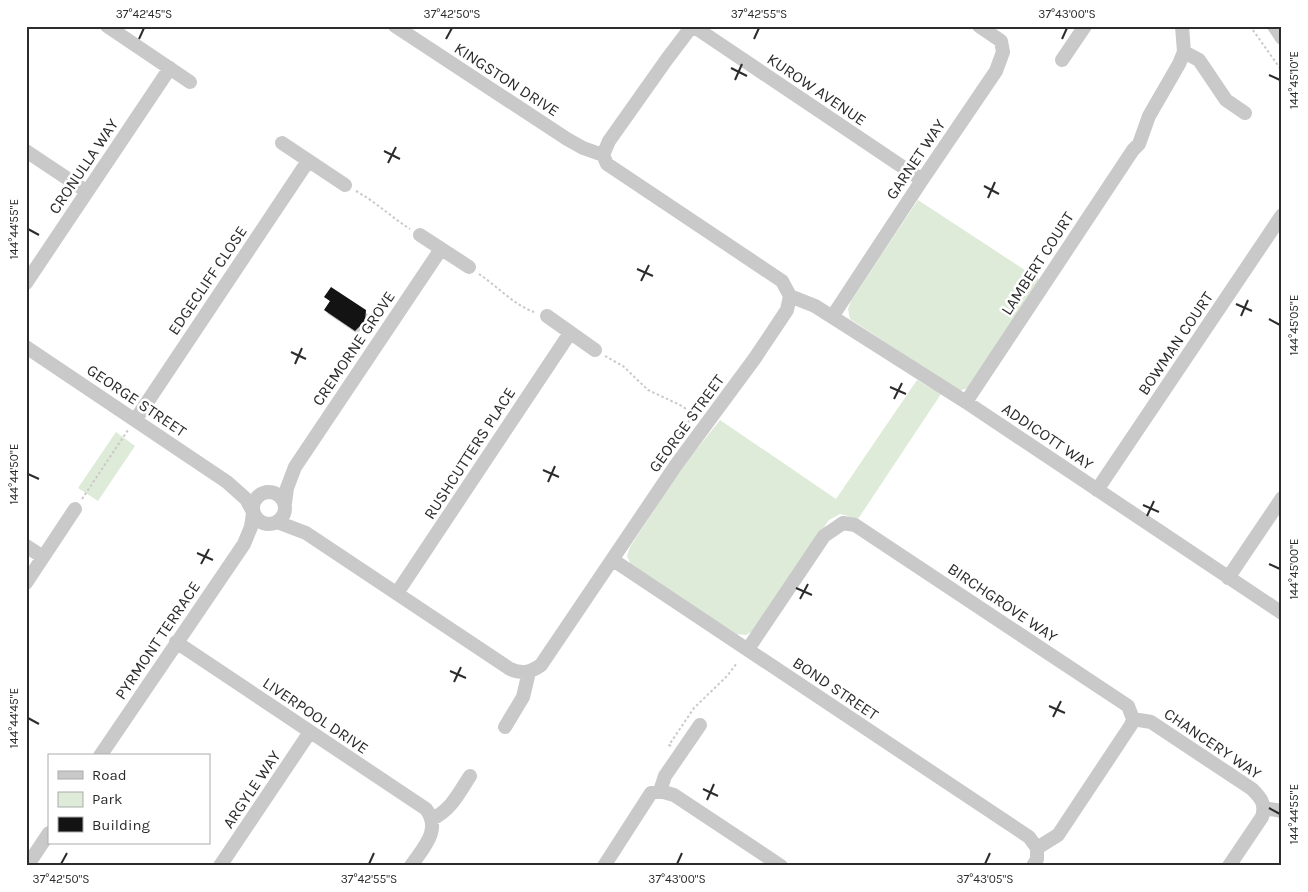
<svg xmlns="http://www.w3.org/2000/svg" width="1308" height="892" font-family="Karla,sans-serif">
<rect width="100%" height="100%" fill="#fff"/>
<path fill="#deebd8" d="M918 200 1040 280 971 387 959 391 850 319 848 309 851 301Z
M917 380 941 394 856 522 848 516 840 514 829 520 754 630 746 635 736 634 632 567 627 556 630 547 680 470 720 420 836 499Z
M116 432 135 446 98 501 78 488Z"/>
<path fill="#0003" d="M326 297 365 311 368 315 366 325 364 329 356 333 328 314 326 310 331 303Z"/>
<path fill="#131313" d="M331 287 366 310 365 321 355 331 324 310 330 301 324 297Z"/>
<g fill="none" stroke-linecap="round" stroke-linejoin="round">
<path stroke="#c9c9c9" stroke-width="2" stroke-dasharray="2.5 2.5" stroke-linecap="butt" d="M1250 26 1282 71
M356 191C376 202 391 217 410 229
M479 274C497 286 514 305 534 312
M605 356 623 366 648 390 680 405 694 414 684 428 686 430
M82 499 128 430
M671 746 669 745 694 708 727 676 737 663"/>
<path stroke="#c9c9c9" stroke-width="14" d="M107 26 190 82
M395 26 567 139 583 148 603 155
M693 26 922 180
M1274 26 1282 38
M1184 52 1199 60 1226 100 1245 113
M1062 60 1085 26
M282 143 345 185
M26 151 86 191
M420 235 469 267
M26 283 170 68
M790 296 815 306 966 402 1282 613
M547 316 595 350
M832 317 922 180 996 71 1003 52 1001 41 979 26
M26 347 227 482 246 499 252 510
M966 402 1133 150 1139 144 1149 116 1179 64 1184 52 1182 26
M136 419 308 161
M1097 490 1282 215
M253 508a16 16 0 1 1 32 0a16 16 0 1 1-32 0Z
M285 503 287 488 295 467 441 249
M277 522 306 533 510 669C522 674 530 673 541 665L676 465 755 358 787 310 790 296 782 281 607 164 603 155 609 141 667 59 692 26
M26 546 43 557
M613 560 1029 837 1037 848
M1228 578 1282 498
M26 583 75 509
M397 593 570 333
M176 642 426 809C442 830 423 848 411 866
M748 649 824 536 843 523 855 525 1128 706 1133 719 1131 725 1058 835 1037 848
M1133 719 1151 722 1252 789C1261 798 1266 804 1262 817L1229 866
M505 727 523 697 529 672
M100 756 244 544 251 527 253 513
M660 791 665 776 700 725
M1264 808 1282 811
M432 819C451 810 459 793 470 776
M27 866 49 833
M220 866 310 732
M604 866 651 793 660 791 674 795 781 866
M1033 866 1037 859V848"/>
</g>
<path fill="none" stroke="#2c2c2c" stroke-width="2" d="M139 39 144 28M446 39 452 28M754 39 759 28M1062 39 1067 28M731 68 747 76M1269 75 1280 80M735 80 742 64M384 151 400 159M388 163 396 147M984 186 999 194M988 198 995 182M28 229 39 235M637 269 653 276M641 281 649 265M1236 304 1252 311M1241 316 1248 300M1269 319 1280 325M291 352 306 359M295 364 302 348M890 387 906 394M894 399 902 383M543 470 559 477M28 474 39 479M548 482 555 466M1143 505 1159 512M1147 516 1154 501M197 553 213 560M201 564 209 549M1269 564 1280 569M796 588 812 595M800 599 808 584M450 671 466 678M454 682 461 667M1049 706 1065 713M1053 717 1061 701M28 718 39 724M703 789 718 796M707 800 714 784M1269 808 1280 814M61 864 67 853M369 864 374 853M677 864 682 853M985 864 990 853"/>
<g text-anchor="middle" stroke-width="5" stroke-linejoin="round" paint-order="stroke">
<g font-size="16" fill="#2c2c2c" stroke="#fff">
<text transform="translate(507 79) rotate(33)" y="6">KINGSTON DRIVE</text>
<text transform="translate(817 89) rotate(34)" y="6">KUROW AVENUE</text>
<text transform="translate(915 159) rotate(-56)" y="6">GARNET WAY</text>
<text transform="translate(83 166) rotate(-56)" y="6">CRONULLA WAY</text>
<text transform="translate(1037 263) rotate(-57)" y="6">LAMBERT COURT</text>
<text transform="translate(207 280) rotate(-56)" y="6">EDGECLIFF CLOSE</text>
<text transform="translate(1175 343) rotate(-56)" y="6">BOWMAN COURT</text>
<text transform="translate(353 348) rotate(-56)" y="6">CREMORNE GROVE</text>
<text transform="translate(137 400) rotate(34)" y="6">GEORGE STREET</text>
<text transform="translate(686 423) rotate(-54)" y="6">GEORGE STREET</text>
<text transform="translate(1048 436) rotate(34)" y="6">ADDICOTT WAY</text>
<text transform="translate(469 453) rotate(-57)" y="6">RUSHCUTTERS PLACE</text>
<text transform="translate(1003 602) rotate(34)" y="6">BIRCHGROVE WAY</text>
<text transform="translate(157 640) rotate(-56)" y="6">PYRMONT TERRACE</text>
<text transform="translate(836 688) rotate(34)" y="6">BOND STREET</text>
<text transform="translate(316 715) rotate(34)" y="6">LIVERPOOL DRIVE</text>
<text transform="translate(1213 743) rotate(34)" y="6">CHANCERY WAY</text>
<text transform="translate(251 789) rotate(-56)" y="6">ARGYLE WAY</text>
</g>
</g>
<rect width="1308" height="892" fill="none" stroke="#ffffff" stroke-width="55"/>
<rect x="48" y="754" width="162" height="90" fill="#ffffff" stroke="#ababab"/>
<rect x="58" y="771" width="25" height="8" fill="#c9c9c9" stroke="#ababab"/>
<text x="92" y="780" font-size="15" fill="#2c2c2c">Road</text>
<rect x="58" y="792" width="25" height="15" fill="#deebd8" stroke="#ababab"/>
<text x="92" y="804" font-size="15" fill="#2c2c2c">Park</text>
<rect x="58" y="817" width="25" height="15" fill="#131313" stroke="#ababab"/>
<text x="92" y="830" font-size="15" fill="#2c2c2c">Building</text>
<rect x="28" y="28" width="1252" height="836" fill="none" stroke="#2c2c2c" stroke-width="2"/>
<g font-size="12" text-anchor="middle" fill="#2c2c2c">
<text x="144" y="18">37°42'45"S</text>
<text x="452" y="18">37°42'50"S</text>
<text x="759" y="18">37°42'55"S</text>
<text x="1067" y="18">37°43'00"S</text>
<text transform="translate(1294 80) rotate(-90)" y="4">144°45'10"E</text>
<text transform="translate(14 229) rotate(-90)" y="4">144°44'55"E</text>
<text transform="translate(1294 325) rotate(-90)" y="4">144°45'05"E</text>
<text transform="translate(14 474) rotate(-90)" y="4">144°44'50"E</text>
<text transform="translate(1294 569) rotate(-90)" y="4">144°45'00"E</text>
<text transform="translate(14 718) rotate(-90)" y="4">144°44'45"E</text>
<text transform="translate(1294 814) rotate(-90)" y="4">144°44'55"E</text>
<text x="61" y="883">37°42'50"S</text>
<text x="369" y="883">37°42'55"S</text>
<text x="677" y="883">37°43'00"S</text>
<text x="985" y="883">37°43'05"S</text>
</g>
</svg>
